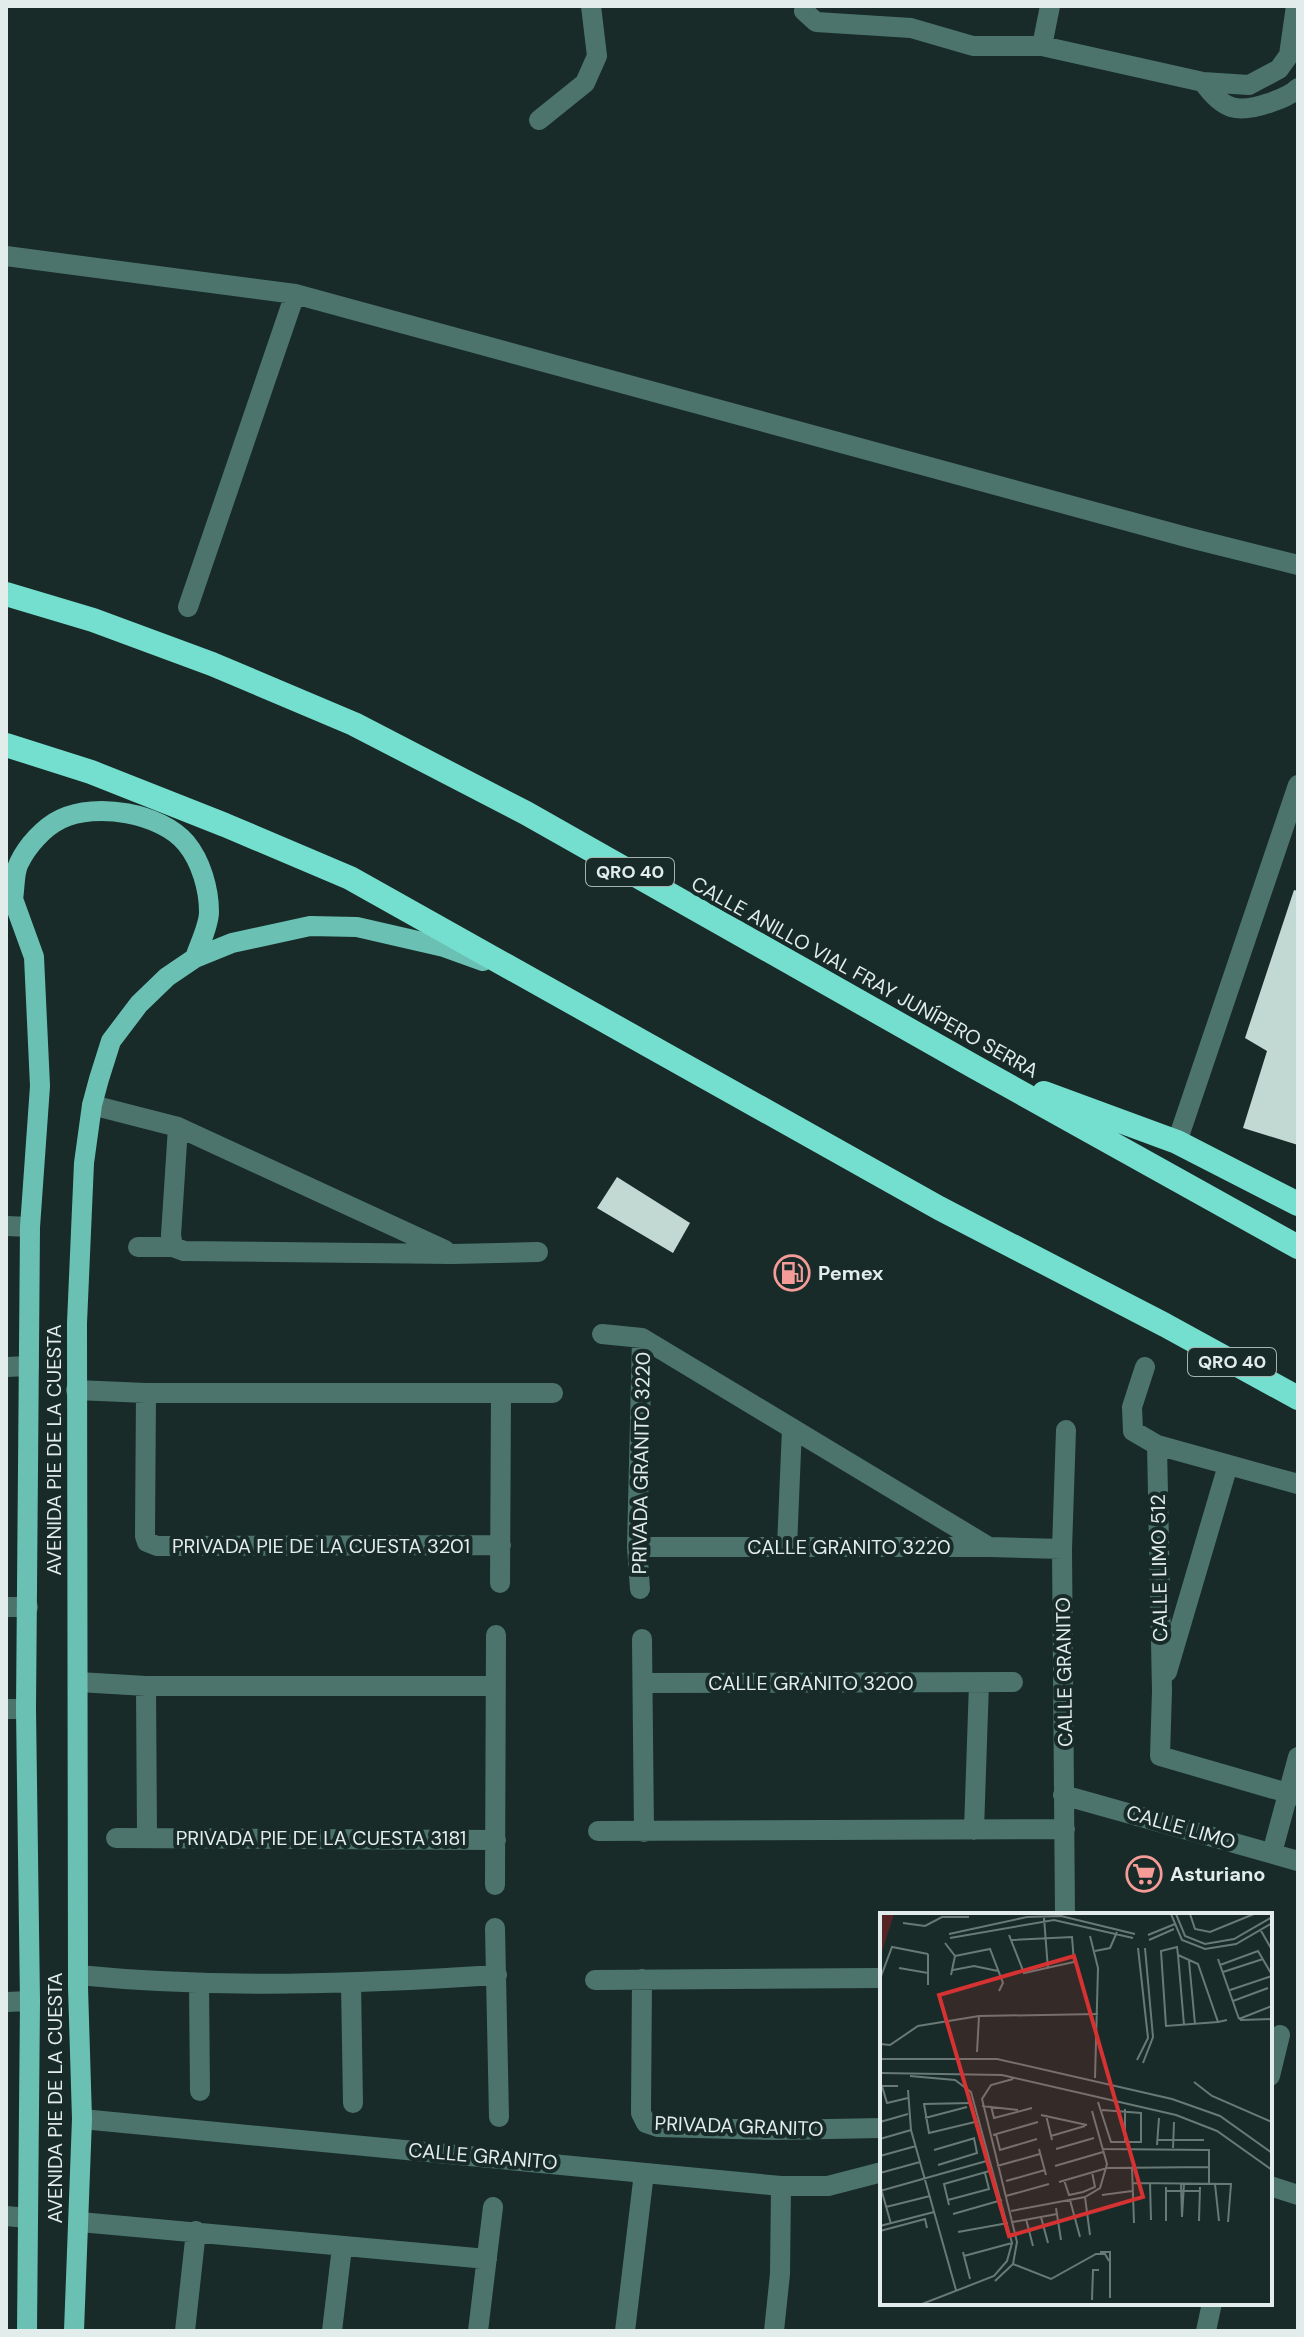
<svg xmlns="http://www.w3.org/2000/svg" width="1304" height="2337" font-family="'DM Sans',sans-serif">
<rect width="100%" height="100%" fill="#182b28"/>
<path fill="#c1d8d3" d="M1294 890 1298 891V1145L1243 1128 1267 1051 1245 1038Z
M617 1177 690 1223 673 1253 597 1208Z"/>
<g fill="none" stroke-linecap="round" stroke-linejoin="round">
<path stroke="#4c746d" stroke-width="20" d="M805 6 804 11 816 22 911 28 973 46H1042L1203 82 1249 85 1279 69 1289 55 1296 6
M1042 46 1050 6
M1203 82C1223 110 1237 114 1269 103 1280 99 1290 96 1298 88
M539 120 585 83 597 56 591 6
M6 256 295 294 1190 538 1298 565
M188 607 295 294
M92 1105 178 1127 445 1250
M178 1127 171 1235 173 1247 184 1251 452 1254 538 1252
M1177 1142 1298 785
M6 1226 30 1227
M138 1247H173
M602 1334 642 1338 989 1547
M6 1367 29 1366
M1145 1367 1132 1407 1133 1431 1157 1445 1298 1484
M76 1390 146 1393H553
M146 1393 145 1536 147 1542 157 1546 501 1545
M1157 1445 1162 1691 1160 1756 1298 1796
M637 1547H989L1062 1549
M787 1547 792 1428
M500 1583 501 1393
M640 1589 637 1547 642 1338
M6 1607H28
M642 1639 644 1832
M1167 1672 1228 1465
M78 1682 146 1686H495
M643 1683 1013 1682
M146 1686 147 1837
M6 1709H26
M1063 1795 1298 1861
M974 1830 979 1683
M598 1831 1065 1829
M116 1838 496 1840
M1272 1853 1298 1757
M495 1885 496 1635
M1065 1915 1062 1549 1066 1430
M495 1928 499 2117
M78 1975C219 1989 356 1984 497 1975
M642 1979 641 2113 646 2123 658 2127 776 2130 882 2128
M595 1980 882 1978
M199 1984 200 2091
M351 1984 353 2103
M6 2002 30 2001
M1270 2076 1280 2035
M82 2119 781 2186H828L882 2172
M1270 2186 1298 2195
M6 2216 27 2218
M80 2222 487 2259
M185 2331 196 2231
M332 2331 342 2247
M478 2331 493 2207
M625 2331 644 2173
M774 2331 780 2274 781 2186
M1206 2331 1212 2303"/>
<path stroke="#6ac1b3" stroke-width="20" d="M6 889 13 899 34 957 40 1086 30 1227 26 1709 30 2001 27 2331
M13 899C15 888 14 872 19 863 27 846 44 827 61 819 96 802 161 813 186 843 201 861 209 889 209 912 209 926 199 945 195 958
M74 2331 82 2119 78 1987 77 1323 84 1163 92 1105 99 1079 111 1041 139 1004 167 977 195 958 232 943 310 926 357 927 444 947 483 961"/>
<path stroke="#75dfcf" stroke-width="24" d="M6 594 93 620 212 664 354 724 526 813 973 1066 1298 1247
M6 745 91 772 225 825 350 878 939 1208 1165 1325 1298 1398
M1044 1093 1177 1142 1298 1204"/>
</g>
<defs>
<symbol id="fuel-ring" viewBox="-11 -11 22 22"><circle r="9.5" fill="#182b28" stroke="#f59b98" stroke-width="1.5"/><path d="M-5.5-6h7V0h2V4h1.3V-2.5L3-4.5l.8-.8L6-3V5H2.5V1h-1V6h-7ZM-4.2-4.7v3.2H.2V-4.7Z" fill="#f59b98"/></symbol>
<symbol id="supermarket-ring" viewBox="-11 -11 22 22"><circle r="9.5" fill="#182b28" stroke="#f59b98" stroke-width="1.5"/><path d="M-6-5.5h2.5l.6 2H6L4.5 2H-2.5L-4.4-4H-6ZM-1.5 3.2a1.3 1.3 0 1 0 .1 0ZM3 3.2a1.3 1.3 0 1 0 .1 0Z" fill="#f59b98"/></symbol>
</defs>
<g fill-rule="evenodd">
<use href="#fuel-ring" x="772" y="1253" width="40" height="40"/>
<use href="#supermarket-ring" x="1124" y="1854" width="40" height="40"/>
</g>
<g text-anchor="middle" stroke-width="8" stroke-linejoin="round" paint-order="stroke">
<g fill="#182b28" stroke="#a5b3b0" stroke-width="2">
<rect x="586" y="858" width="88" height="28" rx="6"/>
<rect x="1188" y="1348" width="88" height="28" rx="6"/>
</g>
<g font-size="18" font-weight="bold" fill="#e2edeb">
<text x="630" y="878">QRO 40</text>
<text x="1232" y="1368">QRO 40</text>
</g>
<g font-size="20" fill="#e2edeb" stroke="#182b28">
<text transform="translate(865 977) rotate(29)" y="7">CALLE ANILLO VIAL FRAY JUNÍPERO SERRA</text>
<text transform="translate(54 1450) rotate(-90)" y="7">AVENIDA PIE DE LA CUESTA</text>
<text transform="translate(641 1463) rotate(-89)" y="7">PRIVADA GRANITO 3220</text>
<text x="321" y="1553">PRIVADA PIE DE LA CUESTA 3201</text>
<text x="849" y="1554">CALLE GRANITO 3220</text>
<text transform="translate(1159 1568) rotate(-91)" y="7">CALLE LIMO 512</text>
<text transform="translate(1064 1672) rotate(-91)" y="7">CALLE GRANITO</text>
<text x="811" y="1690">CALLE GRANITO 3200</text>
<text transform="translate(1181 1827) rotate(16)" y="7">CALLE LIMO</text>
<text x="321" y="1845">PRIVADA PIE DE LA CUESTA 3181</text>
<text transform="translate(55 2098) rotate(-90)" y="7">AVENIDA PIE DE LA CUESTA</text>
<text transform="translate(739 2126) rotate(2)" y="7">PRIVADA GRANITO</text>
<text transform="translate(483 2156) rotate(5)" y="7">CALLE GRANITO</text>
</g>
<g font-size="20" font-weight="bold" fill="#e2edeb" stroke="#182b28" text-anchor="start">
<text x="818" y="1280">Pemex</text>
<text x="1170" y="1881">Asturiano</text>
</g>
</g>
<g transform="translate(880 1913)">
<rect width="392" height="392" fill="#182b28"/>
<path d="M0 1H14L0 45Z" fill="#552424"/>
<path fill="none" stroke="#697976" stroke-width="2" d="M291 1 302 27 325 36 356 31 392 10M296 1 305 23 325 31 354 26 392 4M310 1 315 16 330 19 374 1M164 5 168 56M23 10 45 13 62 4H89M380 16 392 37M69 21 147 4 181 3 255 21M129 22 144 60 194 49 192 24 132 27M268 22 295 11M210 23 218 55 215 165M70 25 174 7 253 25M269 27 294 16M65 30 75 43 71 62M215 38 230 35 237 19M298 42 304 112M75 43 110 36 123 70 119 78M338 46 359 106M309 48 315 111M340 52 378 38 392 62M19 55 48 60M73 57 94 53 118 58M343 59 383 46M0 66 12 34 48 41M48 72V41M350 77 392 63M353 88 388 75M359 106 392 93M360 107 392 106M338 109 318 51 298 42 297 34 281 38 286 113 338 109 347 107M0 131 10 132 38 113 99 103 218 101M97 139 99 103M0 146H117L292 186 340 203 392 240M257 147 268 125 258 35M263 150 273 124 265 35M0 160 122 162 296 202 337 218 392 257M30 163 75 167 91 179 132 330 127 348 114 363 42 391M314 169 332 183 392 209M18 173H2L7 190 28 185M28 177 31 217 76 377M218 189 231 229H261M91 190 44 191 49 220 99 208M102 193 138 197M111 193 114 205 152 195M245 196V230M222 197 261 200V230M161 202 207 212M166 202 172 227M45 205 87 194M0 209 28 201M116 221 120 237 157 226M113 222 158 209M171 223 205 213M0 226 31 217M277 227H324M277 232 279 205M293 235 294 209M159 236 166 262M176 236 214 225M222 236 329 237V271M54 237 95 225M0 243 36 233M58 252 97 240 94 225M117 253 160 241M175 253 223 239M252 254 254 310M0 260 40 249M184 267 189 282 203 279 215 274 212 259M126 268 165 257M179 269 227 255 329 254M252 270 351 271 348 309M270 270 271 307M301 271 302 304 304 271M335 271 339 308M0 272 11 311M286 274V308M0 278 110 247M286 278H320M222 282 252 278M126 283 169 271M205 284 210 322M68 287 109 276 105 260M190 287 200 324M69 292 64 271 113 257M6 294 50 283M176 295 181 327M131 298 205 284 220 275 227 251 212 198M73 301 122 287M161 304 168 330M146 306 153 333M319 308 320 274M133 309 177 301M0 313 54 299M0 318 45 306 47 315M78 319 128 310M83 339 90 366M220 339H230V385M84 343 132 330M133 351 171 366 216 341H225L229 348M115 368 133 351 137 329 102 186 111 172 133 166M212 387 213 357H219"/>
<path fill="#d73232" fill-opacity="0.15" stroke="#d73232" stroke-width="4" d="M194 43 263 284 129 323 59 82Z"/>
<rect width="392" height="392" fill="none" stroke="#e2edeb" stroke-width="4"/>
</g>
<rect width="1304" height="2337" fill="none" stroke="#e2edeb" stroke-width="16"/>
</svg>
